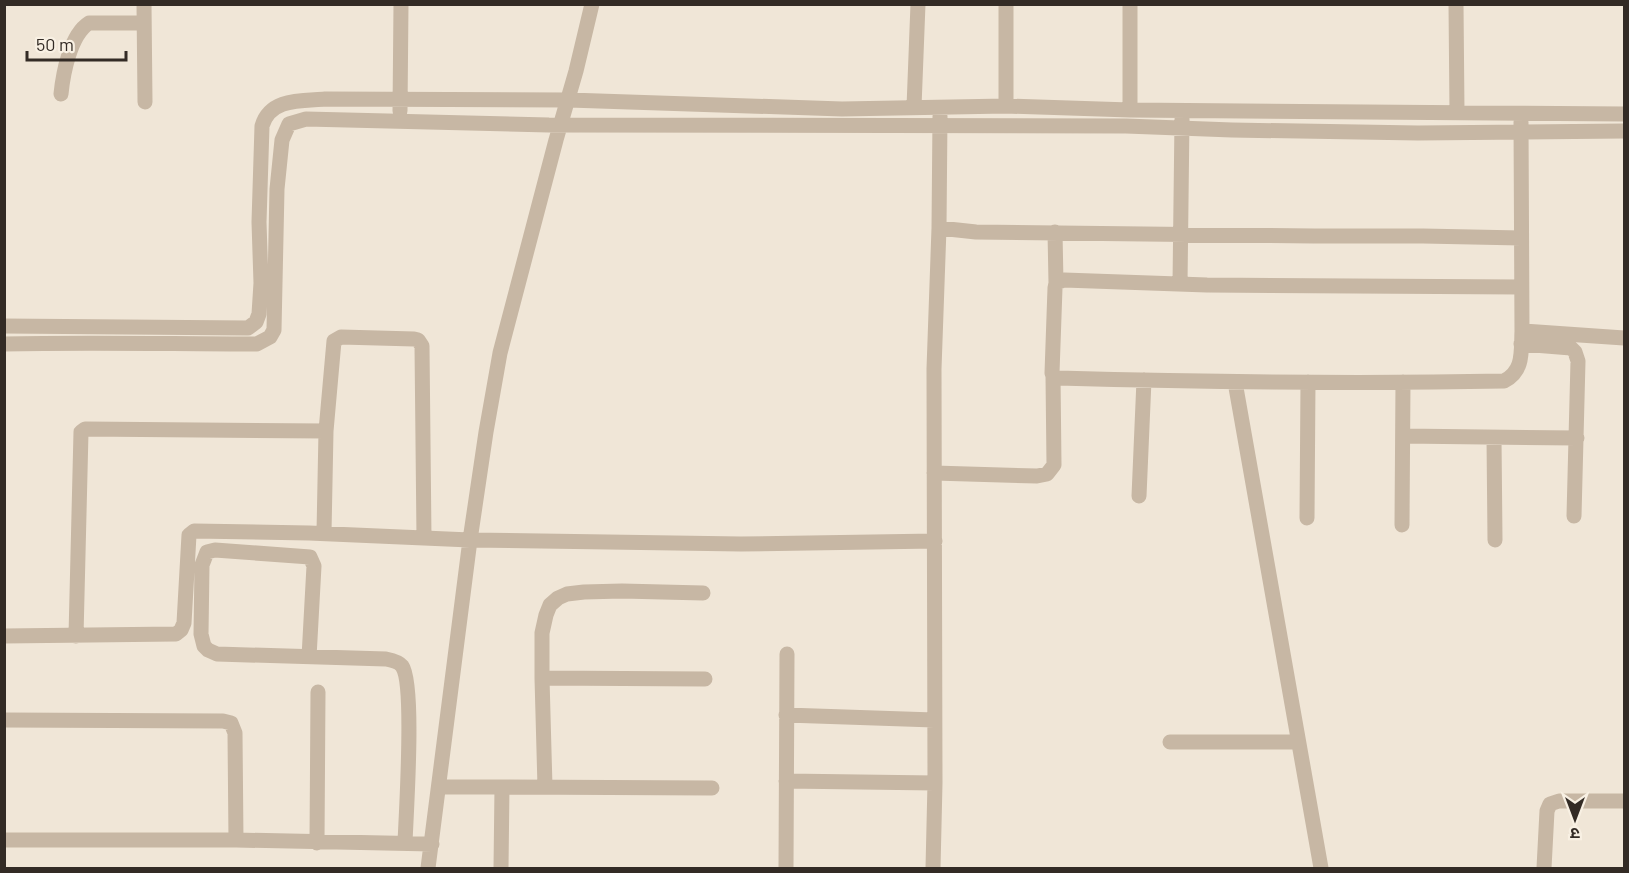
<svg xmlns="http://www.w3.org/2000/svg" width="1629" height="873" font-family="Barlow,'Noto Sans Devanagari',sans-serif">
<rect width="100%" height="100%" fill="#f0e6d7"/>
<g fill="none" stroke-linecap="round" stroke-linejoin="round">
<path stroke="#c7b7a4" stroke-width="15" d="M144 4 145 102
M1006 4V106
M1456 4 1457 112
M61 94C63 74 70 35 89 23H144
M914 107 918 4
M1130 110V4
M400 111 401 4
M1521 122 1522 331C1521 352 1524 371 1504 381 1355 384 1207 382 1058 378L1053 376 1052 373 1055 288 1056 283 1064 280 1207 285 1521 287
M939 228 976 232 1314 236H1423L1521 238
M1055 232 1056 283
M1180 284 1182 119
M4 326 248 328 256 322 259 314 261 283 259 222 262 126C270 98 301 101 325 99L569 100 842 109 1006 106 1130 110 1624 114
M1522 331 1624 338
M4 344C89 342 173 344 257 344L270 337 274 330 277 189 282 140 289 124 306 119 549 125 1126 126 1232 130 1418 133 1624 131
M1521 344 1571 348 1575 352 1578 361 1574 516
M1235 382 1321 868
M1403 436 1577 438
M1494 438 1495 540
M934 473 1037 476 1047 474 1054 465 1053 376
M1139 496 1144 380
M1307 518 1308 382
M1402 525 1403 382
M324 533 326 431 334 341 341 337 414 339 418 340 422 346 424 538
M4 636 176 634 181 630 184 623 189 535 194 531 309 533 470 540 741 544 935 541
M76 636 81 432 85 429 326 431
M309 657 314 566 310 557 215 550 207 552 202 565 201 634 204 646 208 650 217 654 386 659C391 660 399 662 402 666 415 684 406 814 405 843
M542 678 705 679
M786 715 934 720
M4 720 223 721 231 723 235 733 236 840
M1170 742H1297
M786 781 935 783
M439 787H502L501 868
M502 787 712 788
M545 787 542 678V633L546 615 550 605 558 598 567 594 584 592 622 591 703 593
M4 840H236L432 844
M317 843 318 692
M428 868 470 540 486 432 500 353 556 140 576 71 592 4
M786 868 787 654
M933 868 935 783 934 369 939 228 940 116
M1544 868 1547 811 1550 804 1559 801H1624"/>
</g>
<rect width="1629" height="873" fill="none" stroke="#332b25" stroke-width="12"/>
<g transform="translate(1575 819) rotate(180)" stroke="#f8f0e3" stroke-width="4.5" paint-order="stroke">
<path d="M0-4.5L10 22L0 15L-10 22Z" fill="#332b25"/>
<text y="-9" font-size="16" font-weight="bold" text-anchor="middle" fill="#332b25">उ</text>
</g>
<path d="M27 51v9h99v-9" fill="none" stroke="#332b25" stroke-width="3"/>
<text x="36" y="51" font-size="18" fill="#332b25" stroke="#f8f0e3" stroke-width="4.5" paint-order="stroke">50 m</text>
</svg>
